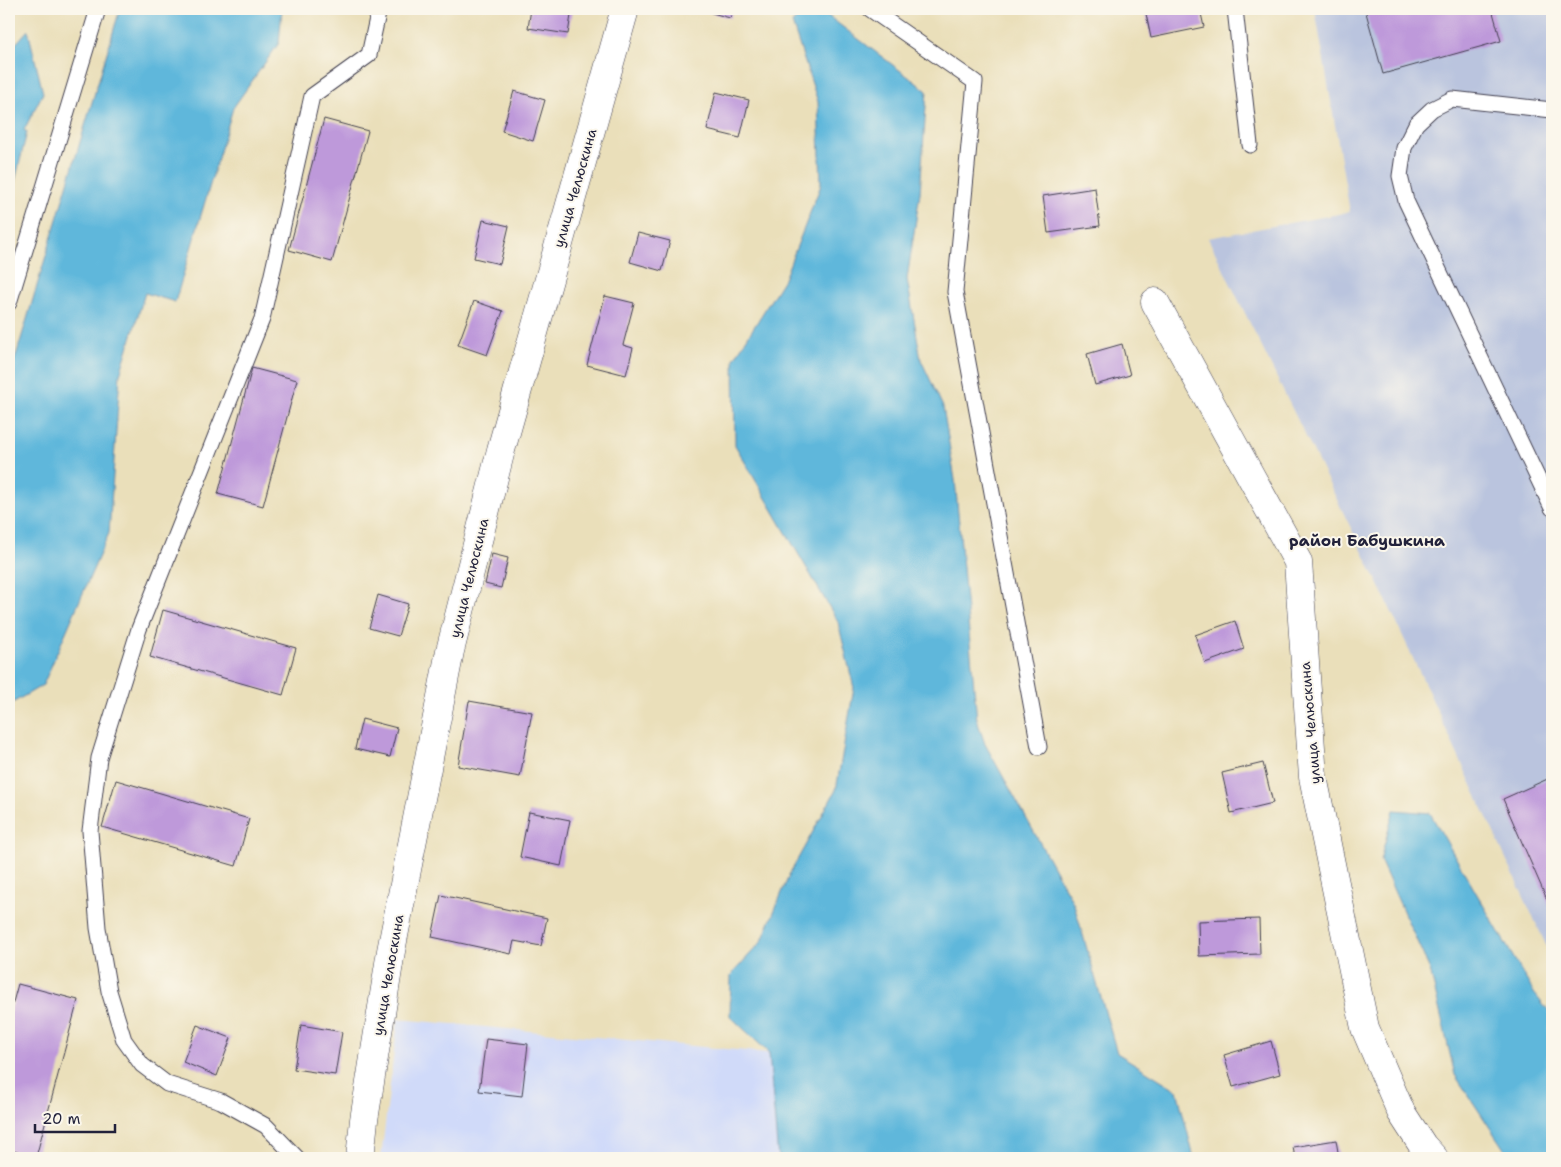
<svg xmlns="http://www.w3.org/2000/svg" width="1561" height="1167" font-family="'Shantell Sans',sans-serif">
<rect width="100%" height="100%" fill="#fbf7ec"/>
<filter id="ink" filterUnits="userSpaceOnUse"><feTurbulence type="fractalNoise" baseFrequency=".02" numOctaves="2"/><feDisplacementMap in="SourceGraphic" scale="10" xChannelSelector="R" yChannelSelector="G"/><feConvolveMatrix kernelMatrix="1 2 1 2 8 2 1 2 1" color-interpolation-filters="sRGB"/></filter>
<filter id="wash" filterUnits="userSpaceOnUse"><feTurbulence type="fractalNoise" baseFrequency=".0096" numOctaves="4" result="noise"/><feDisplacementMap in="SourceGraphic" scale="20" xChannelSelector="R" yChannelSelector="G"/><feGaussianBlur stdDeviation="1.12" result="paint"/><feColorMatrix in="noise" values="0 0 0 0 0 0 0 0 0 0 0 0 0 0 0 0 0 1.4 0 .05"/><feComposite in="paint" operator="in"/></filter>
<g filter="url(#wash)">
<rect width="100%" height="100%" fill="#eadfba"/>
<path fill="#d0daf9" d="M398 1019 769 1053 778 1158H381Z"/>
<path fill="#bac4de" d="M1315 9H1552V958L1380 587 1208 238 1350 212Z"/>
<path fill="#5eb7db" stroke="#406c8b" d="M120 9H282L279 43 233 108 175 302 145 293 120 374 109 533 43 685 9 705V379Z
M810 9H819L927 91 920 193 907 279 921 360 943 407 955 480 977 720 985 744 1074 904 1117 1053 1177 1090 1194 1158H778L769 1053 730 1016 731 975 762 941 790 873 836 790 854 688 838 622 735 445 734 359 784 279 821 185 818 102 792 23Z
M28 30 43 93 24 130 27 132 9 206V47L12 48Z
M1394 810 1430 813 1534 993 1552 1016V1158H1510L1455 1075 1430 970 1380 860Z"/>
<g id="blocks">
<path fill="#be99da" d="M531 9H572L568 34 528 28Z
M698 9H733L730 18Z
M1145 9H1200L1204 27 1151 38Z
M1365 9H1492L1501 41 1383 74Z
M514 91 545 100 533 141 502 131Z
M716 92 749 100 740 138 707 130Z
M324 119 368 131 332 262 289 250Z
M1095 188 1100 226 1048 233 1043 196Z
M483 220 509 226 500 264 474 258Z
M638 233 670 241 662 271 630 262Z
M605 296 634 303 623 345 633 348 626 375 587 365Z
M474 301 503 311 487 355 458 345Z
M1122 344 1130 375 1095 385 1087 354Z
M252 368 297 380 263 506 218 494Z
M492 554 508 558 501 588 485 584Z
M378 595 408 604 398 636 369 628Z
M163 610 296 648 283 695 150 657Z
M1235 621 1244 649 1205 663 1195 635Z
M469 701 532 712 520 777 458 766Z
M362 719 397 728 390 757 355 749Z
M1263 763 1273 803 1231 813 1222 773Z
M1552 777V911L1503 799Z
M116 780 249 819 236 866 102 827Z
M529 812 570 820 561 866 520 857Z
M441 895 547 918 541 946 514 941 511 954 432 937Z
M1259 919 1260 954 1199 956 1198 921Z
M18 984 78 1000 36 1157 9 1150V1017Z
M197 1025 231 1038 217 1076 183 1062Z
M301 1025 342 1032 335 1075 294 1069Z
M486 1039 528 1044 522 1096 479 1091Z
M1271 1041 1280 1074 1233 1087 1224 1055Z
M1336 1140 1339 1158H1295L1293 1147Z"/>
</g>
</g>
<g filter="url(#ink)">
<use href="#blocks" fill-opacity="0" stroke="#403e4e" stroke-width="1"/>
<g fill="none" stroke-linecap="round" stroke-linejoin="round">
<defs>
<path id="service" d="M870 9 975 82 955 292 1039 747
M1235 9 1250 145
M1552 110 1452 99 1432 109 1416 124 1404 148 1400 176 1406 201 1552 508
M9 303 98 9
M297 1158 266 1126 221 1101 167 1084 142 1065 124 1040 109 991 98 928 90 831 99 758 139 629 262 319 312 96 369 55 379 9"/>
<path id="minor" d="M1155 302 1298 562 1313 777 1365 1028 1401 1112 1423 1146 1434 1158
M360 1158 364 1120 391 951 450 651 501 450 625 9"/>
</defs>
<use href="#service" stroke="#403e4e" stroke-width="17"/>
<use href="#minor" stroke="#403e4e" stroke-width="29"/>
<use href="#service" stroke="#fff" stroke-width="15"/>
<use href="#minor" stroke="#fff" stroke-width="28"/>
</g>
</g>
<g text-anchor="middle" stroke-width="4" stroke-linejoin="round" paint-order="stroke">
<g font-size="14" fill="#22223b" stroke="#fbf7ec">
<text transform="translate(575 188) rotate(-74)" y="5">улица Челюскина</text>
<text transform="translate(469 578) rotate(-76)" y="5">улица Челюскина</text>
<text transform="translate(1310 723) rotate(-95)" y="5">улица Челюскина</text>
<text transform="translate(388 975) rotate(-80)" y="5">улица Челюскина</text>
</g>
<g font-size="16" font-weight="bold" fill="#22223b" stroke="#fbf7ec">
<text x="1367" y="546">район Бабушкина</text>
</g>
</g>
<rect width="1561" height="1167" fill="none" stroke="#fbf7ec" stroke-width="30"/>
<path d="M35 1124v8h80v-8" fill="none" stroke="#22223b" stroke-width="2.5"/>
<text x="42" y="1124" font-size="15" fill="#22223b" stroke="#fbf7ec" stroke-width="4" paint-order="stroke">20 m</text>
</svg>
